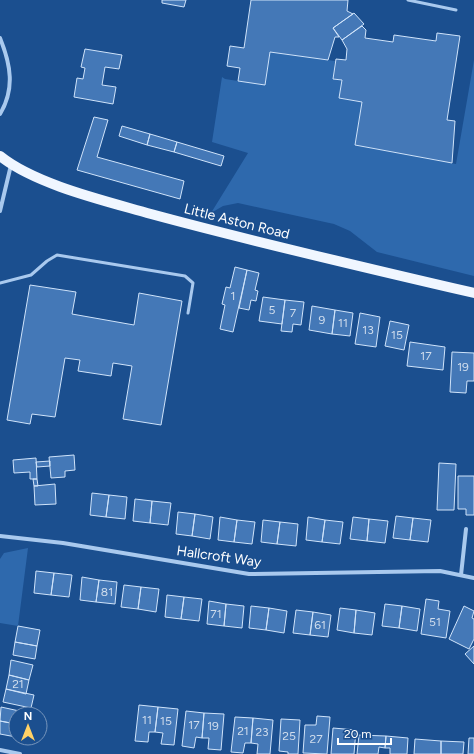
<svg xmlns="http://www.w3.org/2000/svg" width="474" height="754" font-family="Figtree,sans-serif">
<rect width="100%" height="100%" fill="#1b4f8f"/>
<path fill="#2e69ad" d="M270 52 335 61 333 79 342 80 339 98 362 102 355 145 456 164 474 60V276L377 252 350 231 334 224 238 203 223 206 211 213 248 153 212 142 222 77 225 79 265 85Z
M28 548 18 626 0 623V559L4 553Z"/>
<path fill="#4478b7" stroke="#cfe3fa" d="M162 0H186L184 7 162 3Z
M251 0H348L347 11 353 14 333 28 339 37H335L328 60 270 52 265 85 238 81 240 68 227 66 230 46 244 48Z
M354 13 364 24 342 40 333 28Z
M362 26 366 30 365 38 393 42 394 35 436 41 437 33 460 36 447 120 455 121 452 163 355 145 362 102 339 98 342 80 333 79 336 59 346 60 347 49 342 40Z
M85 49 122 55 119 69 105 67 102 85 116 87 113 104 74 97 77 78 83 79 85 68 81 67Z
M94 117 108 120 97 157 184 181 180 199 77 170Z
M122 126 150 134 147 145 119 136Z
M150 134 177 142 174 152 147 145Z
M177 142 224 156 221 166 174 152Z
M235 267 247 270 233 332 220 329 225 305 222 304 226 287 230 288Z
M247 270 259 273 255 290 258 291 256 301 251 300 249 310 239 308Z
M30 285 76 292 72 314 134 325 139 293 182 301 161 425 123 419 132 366 113 363 111 376 78 371 80 360 65 358 55 417 32 414 30 424 7 420Z
M263 297 285 300 282 324 259 321Z
M285 300 304 302 301 325 293 324 292 332 281 331Z
M312 306 335 310 332 334 309 330Z
M335 310 353 313 350 336 332 334Z
M360 313 380 317 376 347 355 344Z
M390 321 409 325 404 350 385 346Z
M410 342 445 347 443 370 407 366Z
M452 352 474 353V381H467L466 393 450 392Z
M74 455 75 470 65 471V477L51 478 49 457Z
M36 458 37 479H30V472L14 473 13 460Z
M50 461V466L37 467 36 462Z
M439 463 456 464 454 510H437Z
M458 476H474V515H466V509H458Z
M33 479H37L38 486H34Z
M55 484 56 504 35 505 34 486Z
M92 493 109 495 106 517 90 515Z
M109 495 127 497 125 519 106 517Z
M135 499 152 501 150 523 133 521Z
M152 501 171 503 168 525 150 523Z
M178 512 195 514 192 536 176 534Z
M195 514 213 517 210 539 192 536Z
M396 516 413 518 410 540 393 538Z
M220 517 237 520 234 542 218 540Z
M308 517 325 520 322 542 306 540Z
M353 517 369 519 367 541 350 539Z
M413 518 431 520 428 542 410 540Z
M369 519 388 521 385 543 367 541Z
M237 520 255 522 252 544 234 542Z
M263 520 280 522 277 544 261 542Z
M325 520 343 522 340 544 322 542Z
M280 522 298 524 296 546 277 544Z
M36 571 54 573 51 595 34 593Z
M54 573 72 575 69 597 51 595Z
M82 577 99 580 96 602 80 600Z
M99 580 117 582 115 604 96 602Z
M124 585 141 587 138 609 121 607Z
M141 587 159 589 156 612 138 609Z
M167 595 184 597 181 619 165 617Z
M184 597 202 599 199 621 181 619Z
M426 599 439 601 438 609 450 611 446 638 421 634Z
M209 601 226 604 224 626 207 624Z
M226 604 244 606 242 628 224 626Z
M385 604 402 606 399 628 382 626Z
M251 606 269 608 266 630 249 628Z
M402 606 420 609 417 631 399 628Z
M464 606 474 611 472 618 474 619V639L469 649 449 639Z
M269 608 287 611 284 633 266 630Z
M340 608 356 610 354 633 337 630Z
M296 610 313 612 310 635 293 633Z
M356 610 375 613 372 635 354 633Z
M313 612 331 615 328 637 310 635Z
M18 626 40 630 37 646 15 642Z
M15 642 37 646 35 659 13 655Z
M474 646V664L465 654Z
M11 660 33 665 29 680 9 675Z
M9 675 29 680 26 694 6 689Z
M6 689 34 695 31 708 3 702Z
M139 705 158 707 155 732H149L148 742 135 741Z
M1 707 24 712 23 714H16V724L0 721Z
M158 707 178 709 174 745 161 744 163 733 155 732Z
M186 711 204 713 202 738 196 737 194 748 182 746Z
M204 713 224 714 221 750 208 749 209 738H202Z
M317 716 330 717 327 754 303 753 305 725H316Z
M235 717 253 718 251 743H245L243 753 231 752Z
M253 718 273 720 270 754H257L258 744 251 743Z
M281 719 300 720 298 754H288V752L279 751Z
M0 721 16 724V737L0 734Z
M333 728 356 730 354 754H331Z
M359 735 386 736 385 748 379 747 378 754H357Z
M386 736 408 738 407 754H390V748H385Z
M469 738H474V754H468Z
M415 739 441 741V754H414Z
M441 741 464 742 463 754H441Z"/>
<g fill="none" stroke-linecap="round" stroke-linejoin="round">
<path stroke="#a9c9ee" stroke-width="3" d="M408 0 456 10
M0 283 31 275 47 261 57 255 185 276 193 283 188 313"/>
<path stroke="#a9c9ee" stroke-width="4" d="M0 38C11 65 15 89 0 114
M0 211 11 165
M0 536 63 543 249 574 440 571 474 578
M461 575 466 529
M0 750 20 754"/>
<path stroke="#f0f6ff" stroke-width="10" d="M0 156C36 185 106 201 151 214 258 243 366 268 474 293"/>
</g>
<g text-anchor="middle" stroke-width="3" stroke-linejoin="round" paint-order="stroke">
<g font-size="12" fill="#d0dded">
<text x="233" y="300">1</text>
<text x="272" y="314">5</text>
<text x="293" y="317">7</text>
<text x="322" y="324">9</text>
<text x="343" y="327">11</text>
<text x="368" y="334">13</text>
<text x="397" y="339">15</text>
<text x="426" y="360">17</text>
<text x="463" y="371">19</text>
<text x="107" y="596">81</text>
<text x="216" y="618">71</text>
<text x="435" y="626">51</text>
<text x="320" y="629">61</text>
<text x="18" y="688">21</text>
<text x="147" y="724">11</text>
<text x="166" y="725">15</text>
<text x="194" y="729">17</text>
<text x="213" y="730">19</text>
<text x="243" y="735">21</text>
<text x="262" y="736">23</text>
<text x="289" y="740">25</text>
<text x="316" y="743">27</text>
</g>
<g font-size="14" fill="#fff" stroke="#1b4f8f">
<text transform="translate(237 221) rotate(14)" y="5">Little Aston Road</text>
<text transform="translate(219 556) rotate(8)" y="5">Hallcroft Way</text>
</g>
</g>
<g transform="translate(28 726)"><circle r="19" fill="#1b4f8f" stroke="#7695bc"/>
<path d="M0-3L7 15L0 10L-7 15Z" fill="#ffd166"/>
<text y="-6" font-size="11" font-weight="bold" text-anchor="middle" fill="#ffffff">N</text>
</g>
<path d="M338 738v6h53v-6" fill="none" stroke="#ffffff" stroke-width="2"/>
<text x="344" y="738" font-size="12" fill="#ffffff" stroke="#1b4f8f" stroke-width="3" paint-order="stroke">20 m</text>
</svg>
